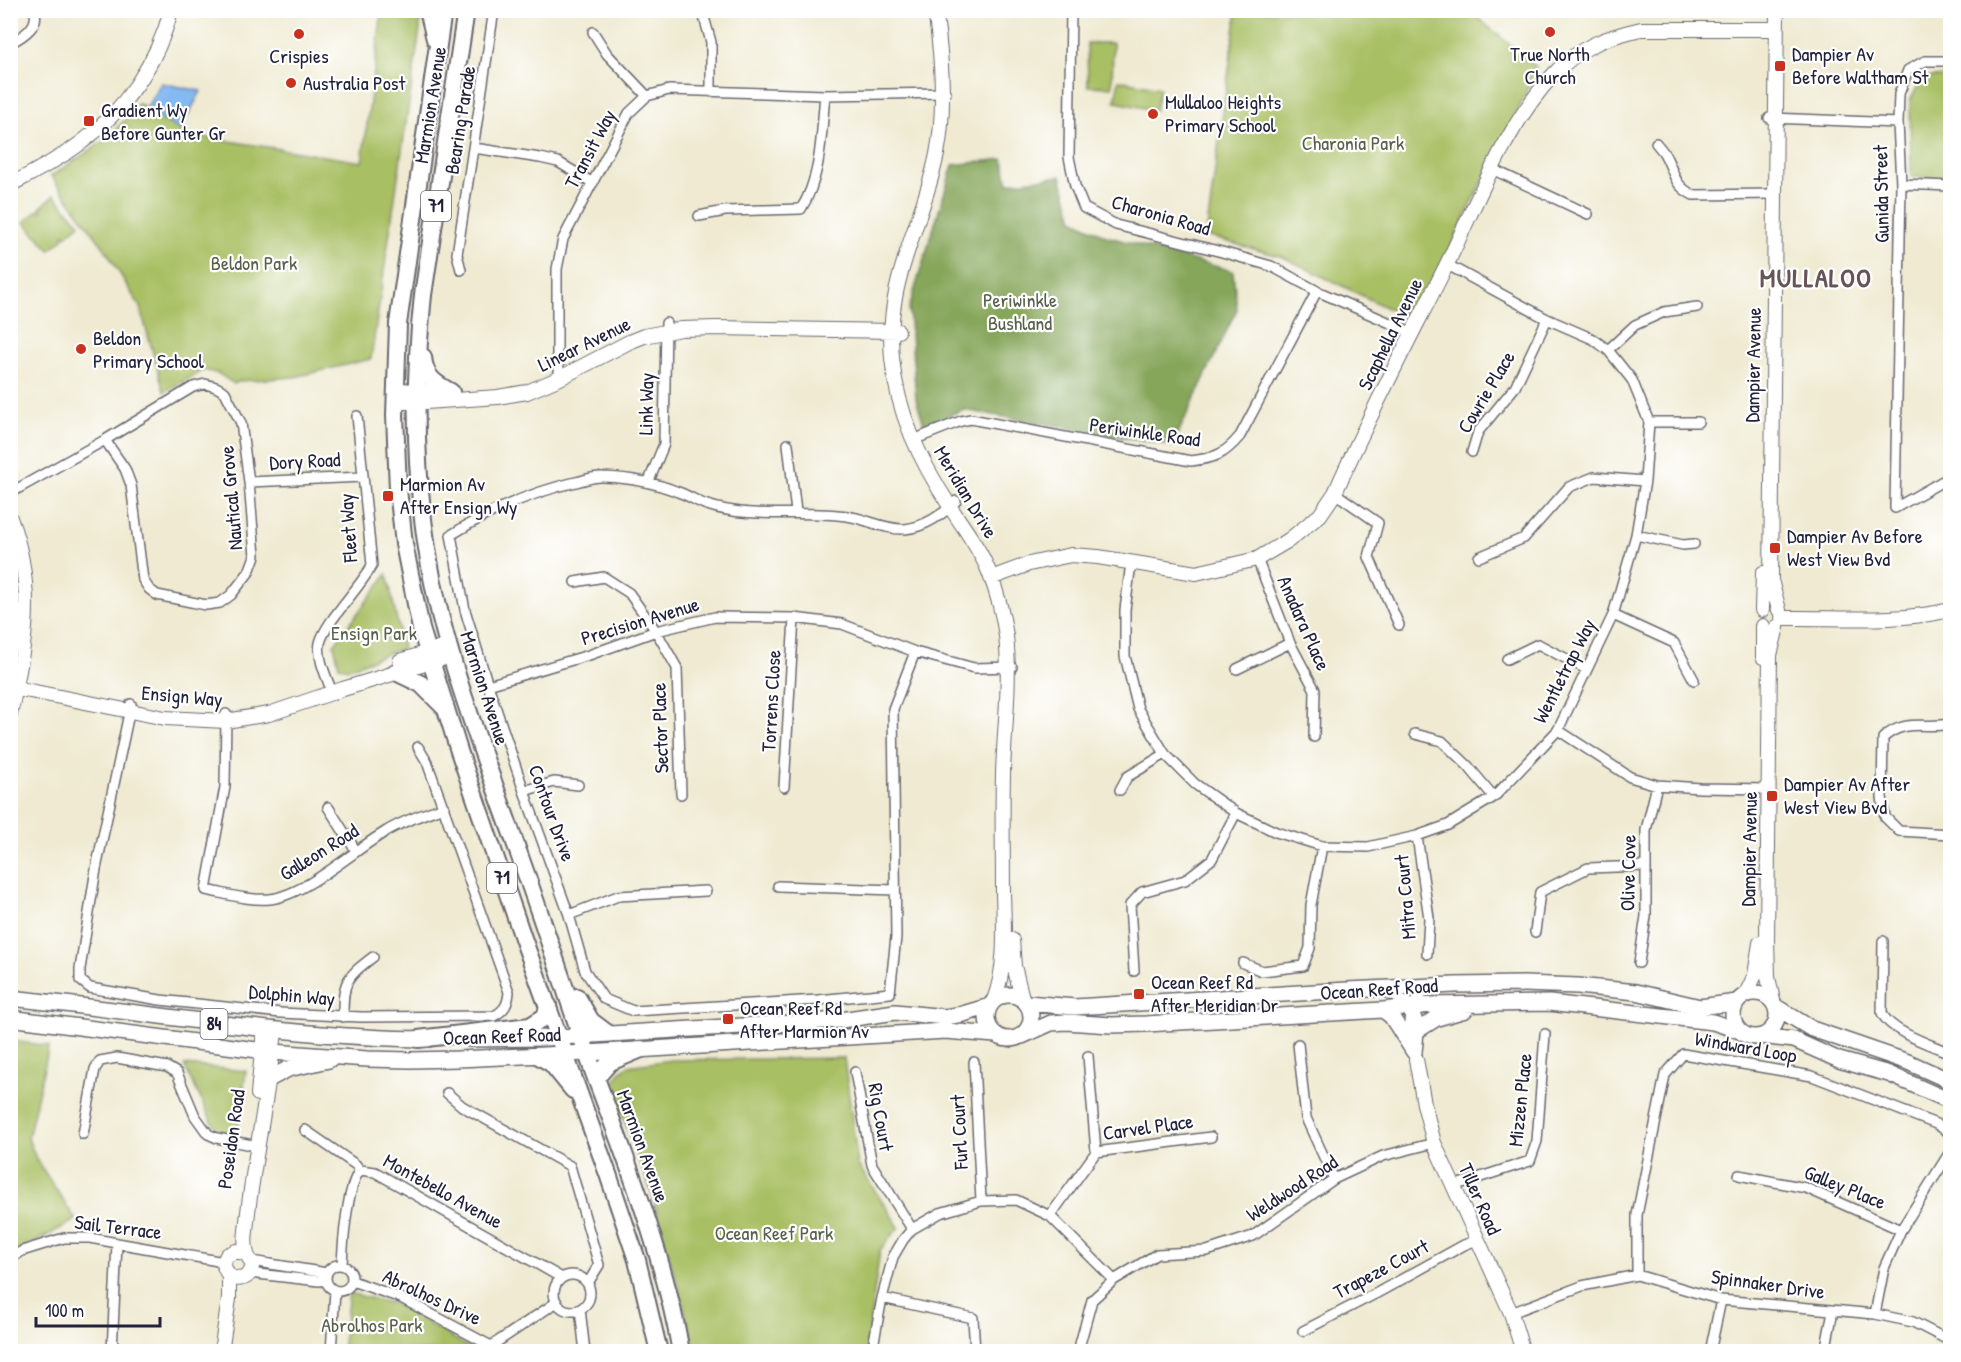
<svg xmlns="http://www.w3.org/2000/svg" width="1961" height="1362" font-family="'Patrick Hand',sans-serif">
<rect width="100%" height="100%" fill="#fff"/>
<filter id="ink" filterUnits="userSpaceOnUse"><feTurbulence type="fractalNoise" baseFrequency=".0167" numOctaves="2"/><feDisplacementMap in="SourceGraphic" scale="12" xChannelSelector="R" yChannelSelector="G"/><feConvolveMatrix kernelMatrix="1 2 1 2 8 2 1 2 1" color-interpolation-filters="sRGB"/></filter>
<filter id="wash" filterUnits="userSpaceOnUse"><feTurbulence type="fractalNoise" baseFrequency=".008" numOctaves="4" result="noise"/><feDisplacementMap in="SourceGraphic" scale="24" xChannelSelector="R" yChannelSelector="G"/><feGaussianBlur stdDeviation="1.35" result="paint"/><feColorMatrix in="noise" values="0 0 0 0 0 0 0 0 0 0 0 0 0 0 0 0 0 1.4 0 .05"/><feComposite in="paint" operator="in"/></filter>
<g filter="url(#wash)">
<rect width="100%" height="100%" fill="#efead1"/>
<path fill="#a9bf64" stroke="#667050" stroke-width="1.5" d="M382 11H416L420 13V29L371 359 295 377 240 381 234 384 219 374 204 370 164 392 140 307 105 249 51 176 101 143 124 121 138 104 156 111 182 127 184 134 362 162Z
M1237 11H1470L1536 67 1522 102 1414 321 1283 257 1206 236Z
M1087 43H1113L1112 87 1088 86Z
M1950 76V179L1911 177 1910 101 1920 82 1929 77Z
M1119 80 1160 88 1155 110 1115 102Z
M54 195 80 224 66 236 64 234 62 235 64 238 50 250 24 222 38 210 40 212 42 211 40 208Z
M387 574 403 648 347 669 339 666 334 645Z
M11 1041 49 1046 28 1138 36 1159 76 1220 11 1255Z
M844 1058 858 1165 899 1227 880 1250 866 1351H696L652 1195 628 1133 612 1084 620 1072 628 1066 671 1060Z
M184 1065 246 1071 237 1133 216 1130Z
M349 1293 395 1304 475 1351H342Z"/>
<path fill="#86a65a" stroke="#54644a" stroke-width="1.5" d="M1003 159 1008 183 1061 176 1073 219 1106 236 1233 271 1237 309 1172 446 964 410 924 424 916 399 909 308 953 165Z"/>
<path fill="#84b9f2" stroke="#536e96" stroke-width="1.5" d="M161 83 201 91 180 130 145 110Z"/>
</g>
<g filter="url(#ink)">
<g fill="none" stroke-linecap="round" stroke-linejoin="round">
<defs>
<path id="street" d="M702 10 711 42V92
M1071 10 1069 157 1075 186 1084 208 1116 225 1222 252 1271 266 1317 291 1413 333
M593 32 607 54 647 96
M10 43C22 37 41 26 34 10
M1769 118 1898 123
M1656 143C1659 147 1663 151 1665 155 1675 173 1673 185 1693 195L1775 194
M474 148 540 158 558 162 593 183
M1492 169 1588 214
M1901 184 1950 186
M699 216 725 211 801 209C822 176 821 133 825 95
M461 270 457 254 494 10
M1608 350 1635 325 1664 312 1697 307
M560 378 557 353V269L563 239 629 113 647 96 669 90 825 95 946 93
M1649 422H1698
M913 440 961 421 971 419 1191 461C1215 458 1224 455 1240 436L1317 291
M788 444 796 512
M1472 452 1478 432 1515 387 1547 319
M649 481 664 444 666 323
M249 482 363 477
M10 493 105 440 193 387 205 384 216 387 225 392 241 423 249 482 255 556 249 572 231 595 220 603 206 605 157 595 149 589 143 580 131 485 125 469 105 440
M1335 493 1378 523 1369 557 1399 625
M1895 508 1901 184 1898 123 1899 94 1908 70 1925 61H1950
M1895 508 1950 477
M1636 535 1683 545 1694 544
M1479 557 1524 538 1569 487 1594 477 1645 481
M1257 559 1290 643 1315 690 1314 737
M1131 563 1125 610V656L1138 709 1165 754 1195 784 1236 813 1276 832 1322 846 1368 847 1417 836 1448 825 1494 797 1558 730 1613 615 1636 535 1645 481 1649 422 1632 380 1608 350 1593 339 1547 319 1446 264
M575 582 604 577 629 593 656 631 677 668 681 794
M1613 615 1674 643 1694 680
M915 652 893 709 896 937 890 993 818 1000 633 1011 604 999 585 971 569 915 524 791 488 685 465 610 451 535C489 511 532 492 576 482 585 480 594 476 603 477 628 478 654 482 678 492 688 495 697 502 707 505 752 520 801 509 847 516 867 519 885 530 905 529 924 527 943 515 956 501
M1507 659 1538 644 1586 669
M1237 669 1290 643
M488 685 589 655 656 631 715 617 794 618 842 624 915 652 974 668 1012 667
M332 692C327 678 317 658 320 643 325 622 361 587 372 565L357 416
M131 704 96 869 80 969V980L90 988 160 1000 281 1013 361 1017 494 1016C505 1010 508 1004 509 992L427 762 418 747
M226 714 225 787 206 890C227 894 249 901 270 899 305 895 353 851 385 832 403 821 424 814 444 807
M1950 724C1924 729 1905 718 1883 738L1882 797 1885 817 1899 831 1950 834
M1558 730 1630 777 1657 785 1700 788 1769 789
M1415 734 1442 741 1468 766 1494 797
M784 787 794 618
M1120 790 1127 777 1165 754
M524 791 554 782 578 785
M328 807 356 851
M1417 836 1429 918 1427 954
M778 886 895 890
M569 915 618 896 706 891
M1535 932 1540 892 1588 868 1645 866
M1883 941 1882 1013C1890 1032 1932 1045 1950 1053
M1243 963 1262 971 1303 966 1310 948 1311 905 1322 846
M1639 963 1646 916V830L1657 785
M1134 971 1130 905 1142 892 1185 880 1212 859 1236 813
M1382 991C1390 994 1403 997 1409 1004 1422 1017 1419 1040 1416 1057
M343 1017C343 982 345 978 373 957
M1411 1042C1406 1016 1409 1004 1430 987
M1298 1044 1306 1118 1334 1179
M1088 1056 1096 1152
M974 1062 981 1201
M855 1072 872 1165 912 1229
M447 1093 462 1106 570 1166 599 1265 588 1283
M305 1130 356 1165 360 1170
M83 1134 95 1069 100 1061 117 1058 167 1067 177 1073 195 1116 208 1134 217 1138 257 1146
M1739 1175 1806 1188 1901 1230
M1453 1186 1530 1161 1537 1141 1545 1034
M1050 1216 1096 1152 1211 1137
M10 1259 22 1251 64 1238H90L117 1243 224 1262
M251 1261 327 1273
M326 1278a13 13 0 1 1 26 0a13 13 0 1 1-26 0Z
M342 1265C343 1243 347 1186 360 1170L375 1172 562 1278
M249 1273 319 1281 326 1280
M1637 1275V1215L1665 1075 1683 1054 1812 1076 1936 1124 1950 1133
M554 1293a18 18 0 1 1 36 0a18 18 0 1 1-36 0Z
M352 1281 401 1298 491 1346 492 1352
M882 1298 973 1318 975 1352
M580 1309 585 1352
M1511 1313 1582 1286 1637 1275 1721 1300 1875 1314 1913 1322 1950 1341
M1875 1314 1884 1268 1901 1230 1950 1152
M1303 1331 1377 1293 1464 1245 1477 1240
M491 1346 557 1302
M112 1352 117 1243
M331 1352 335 1291
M872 1352 882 1298 893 1257 903 1240 912 1229 940 1213 981 1201 1016 1200 1050 1216 1114 1280
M1081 1352 1080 1344 1092 1300 1114 1280 1157 1254 1207 1251 1253 1236 1334 1179 1383 1156 1434 1143
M1710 1352 1721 1300
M1825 1352 1833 1311"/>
<path id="secondary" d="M935 10C942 57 946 108 937 154 922 227 885 280 892 358 897 413 920 460 949 505 963 527 979 547 989 572 997 592 1003 614 1006 636 1011 682 1004 729 1003 775 1002 814 1003 854 1003 893 1004 929 1007 966 994 1000
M1777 10 1771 580 1779 610
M10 185C34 172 60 159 82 142 124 111 158 62 171 10
M395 390 450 392
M395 402H426L498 397 527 392 560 378 629 342 644 336 681 329 716 328 898 331
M10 518C36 586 26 645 10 714
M991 578 1029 564 1071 555 1098 557 1196 573 1257 559 1289 540 1320 515 1335 493C1369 415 1409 340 1447 264 1477 202 1506 125 1554 74 1579 47 1606 37 1641 29H1777
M1762 610 1763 573
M1782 618C1838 617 1896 623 1950 610
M1763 626V657
M400 661 448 646
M10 687 165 718 226 721 269 714 343 689 451 656
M1012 940 1014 966 1022 998
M1746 994 1755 975 1760 943
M1773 1001 1768 977 1767 939 1770 655 1777 627
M1416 1059 1424 1104 1434 1143 1511 1313 1523 1352
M258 1094 264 1030
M247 1254 236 1251 227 1255 223 1264 228 1275C236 1280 246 1281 251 1271 254 1263 249 1260 247 1254 245 1247 245 1238 246 1231 252 1164 268 1098 275 1031
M221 1352 229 1299V1276"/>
<path id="primary" d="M1733 1015a22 22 0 1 1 44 0a22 22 0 1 1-44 0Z
M987 1017a22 22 0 1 1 44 0a22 22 0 1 1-44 0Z
M10 998C150 1012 287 1038 428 1039
M1027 1003 1075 1007 1347 990 1455 985 1524 984 1578 986 1636 992 1700 1007 1737 1002
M1776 1007 1812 1029 1908 1062 1950 1081
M1383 1010 1391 1016 1414 1052
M10 1018 273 1052 367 1059 410 1060 458 1059 587 1053 945 1031 996 1035
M1418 1030 1437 1018 1465 1010
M1022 1036 1051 1023 1066 1022 1111 1025 1146 1024 1383 1010 1432 1005 1549 1003 1713 1022 1740 1031
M1761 1036 1794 1040 1839 1060 1889 1074 1950 1101
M470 1039 544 1038 841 1020 895 1012 945 1017 963 1014 990 1006
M269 1079 288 1069 329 1060"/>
<path id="highway" d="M428 10 435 39
M443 10 398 324 395 415 398 489 404 544 421 629 459 751 523 938 608 1174 637 1260 659 1352
M466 10 423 295C410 415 416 538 451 655 470 722 496 788 519 854 545 926 568 1000 594 1073 628 1164 664 1255 681 1352
M423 357C425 377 434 383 451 392
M396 672 421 684 444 707
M577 997 591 1021 607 1033
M418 1039 530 1026 546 1016 548 1005
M539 1056 551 1063 573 1090
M596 1078 610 1062 641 1049"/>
</defs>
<use href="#street" stroke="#6a6870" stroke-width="12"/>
<use href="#secondary" stroke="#6a6870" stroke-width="16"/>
<use href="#primary" stroke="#6a6870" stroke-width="18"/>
<use href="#highway" stroke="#6a6870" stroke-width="20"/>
<use href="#street" stroke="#fff" stroke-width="9"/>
<use href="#secondary" stroke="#fff" stroke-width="14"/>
<use href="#primary" stroke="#fff" stroke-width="15"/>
<use href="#highway" stroke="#fff" stroke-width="16"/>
</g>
</g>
<g fill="#c8321e" stroke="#fff" stroke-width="2">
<circle cx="1550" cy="32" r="6"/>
<circle cx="299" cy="34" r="6"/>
<rect x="1774" y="60" width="12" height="12" rx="3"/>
<circle cx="291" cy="83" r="6"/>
<circle cx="1153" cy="114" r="6"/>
<rect x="83" y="115" width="12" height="12" rx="3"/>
<circle cx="81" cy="349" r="6"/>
<rect x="382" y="490" width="12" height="12" rx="3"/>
<rect x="1769" y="542" width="12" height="12" rx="3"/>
<rect x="1766" y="790" width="12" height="12" rx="3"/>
<rect x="1133" y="988" width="12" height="12" rx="3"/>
<rect x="722" y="1013" width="12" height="12" rx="3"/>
</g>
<g text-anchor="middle" stroke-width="4.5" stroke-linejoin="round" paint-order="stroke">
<g fill="#fff" stroke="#646476" stroke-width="1.5">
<rect x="421" y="191" width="30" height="30" rx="4.5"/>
<rect x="487" y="863" width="30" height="30" rx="4.5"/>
<rect x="200.5" y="1009" width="27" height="30" rx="4.5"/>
</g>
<g font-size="18" font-weight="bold" fill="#22223b">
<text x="436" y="212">71</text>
<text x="502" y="884">71</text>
<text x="214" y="1030">84</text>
</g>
<g font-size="20" fill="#22223b" stroke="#fff" text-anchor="start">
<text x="1550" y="61" text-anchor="middle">True North<tspan x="1550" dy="23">Church</tspan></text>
<text x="1792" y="61">Dampier Av<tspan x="1792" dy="23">Before Waltham St</tspan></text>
<text x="299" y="63" text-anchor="middle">Crispies</text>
<text x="303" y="90">Australia Post</text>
<text x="1165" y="109">Mullaloo Heights<tspan x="1165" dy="23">Primary School</tspan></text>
<text x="101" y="117">Gradient Wy<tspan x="101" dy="23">Before Gunter Gr</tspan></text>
<text x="93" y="345">Beldon<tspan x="93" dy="23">Primary School</tspan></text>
<text x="400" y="491">Marmion Av<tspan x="400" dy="23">After Ensign Wy</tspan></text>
<text x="1787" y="543">Dampier Av Before<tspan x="1787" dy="23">West View Bvd</tspan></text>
<text x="1784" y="791">Dampier Av After<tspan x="1784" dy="23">West View Bvd</tspan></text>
<text x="1151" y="989">Ocean Reef Rd<tspan x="1151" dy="23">After Meridian Dr</tspan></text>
<text x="740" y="1015">Ocean Reef Rd<tspan x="740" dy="23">After Marmion Av</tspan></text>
</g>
<g font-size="20" fill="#22223b" stroke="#fff">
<text transform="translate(430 105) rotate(-81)" y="7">Marmion Avenue</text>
<text transform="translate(460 120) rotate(-81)" y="7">Bearing Parade</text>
<text transform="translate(590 149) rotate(-62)" y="7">Transit Way</text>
<text transform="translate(1881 194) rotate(-91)" y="7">Gunida Street</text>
<text transform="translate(1161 215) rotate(16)" y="7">Charonia Road</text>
<text transform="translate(1390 334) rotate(-64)" y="7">Scaphella Avenue</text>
<text transform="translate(584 344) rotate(-26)" y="7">Linear Avenue</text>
<text transform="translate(1753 365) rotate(-89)" y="7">Dampier Avenue</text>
<text transform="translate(1486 392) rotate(-59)" y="7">Cowrie Place</text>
<text transform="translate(646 404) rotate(-89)" y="7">Link Way</text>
<text transform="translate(1145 432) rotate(8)" y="7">Periwinkle Road</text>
<text transform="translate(305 461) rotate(-3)" y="7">Dory Road</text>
<text transform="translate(966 492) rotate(59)" y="7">Meridian Drive</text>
<text transform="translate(231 498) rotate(-95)" y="7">Nautical Grove</text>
<text transform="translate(348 528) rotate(-94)" y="7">Fleet Way</text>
<text transform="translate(640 621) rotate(-17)" y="7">Precision Avenue</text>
<text transform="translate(1304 623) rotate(66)" y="7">Anadara Place</text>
<text transform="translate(1564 671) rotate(-63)" y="7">Wentletrap Way</text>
<text transform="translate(485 688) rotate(72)" y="7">Marmion Avenue</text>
<text transform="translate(182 696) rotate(5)" y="7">Ensign Way</text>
<text transform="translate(771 701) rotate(-87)" y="7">Torrens Close</text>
<text transform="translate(660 728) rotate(-92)" y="7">Sector Place</text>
<text transform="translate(552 813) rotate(70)" y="7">Contour Drive</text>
<text transform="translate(1749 849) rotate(-89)" y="7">Dampier Avenue</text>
<text transform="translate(319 852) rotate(-32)" y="7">Galleon Road</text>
<text transform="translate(1628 873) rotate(-89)" y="7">Olive Cove</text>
<text transform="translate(1405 897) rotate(-95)" y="7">Mitra Court</text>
<text transform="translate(1379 989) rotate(-4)" y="7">Ocean Reef Road</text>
<text transform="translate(292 995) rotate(5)" y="7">Dolphin Way</text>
<text transform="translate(502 1036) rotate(-2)" y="7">Ocean Reef Road</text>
<text transform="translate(1746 1047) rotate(10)" y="7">Windward Loop</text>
<text transform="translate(1520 1100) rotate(-84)" y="7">Mizzen Place</text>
<text transform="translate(881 1117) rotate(80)" y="7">Rig Court</text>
<text transform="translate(1148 1127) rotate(-8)" y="7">Carvel Place</text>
<text transform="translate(959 1132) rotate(-93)" y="7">Furl Court</text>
<text transform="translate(231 1139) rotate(-82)" y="7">Poseidon Road</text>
<text transform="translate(643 1146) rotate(70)" y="7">Marmion Avenue</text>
<text transform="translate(1845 1187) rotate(22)" y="7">Galley Place</text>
<text transform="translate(1292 1188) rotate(-33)" y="7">Weldwood Road</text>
<text transform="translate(443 1191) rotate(29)" y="7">Montebello Avenue</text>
<text transform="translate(1480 1199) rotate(66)" y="7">Tiller Road</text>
<text transform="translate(118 1227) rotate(7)" y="7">Sail Terrace</text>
<text transform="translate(1381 1269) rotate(-28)" y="7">Trapeze Court</text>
<text transform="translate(1768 1284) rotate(8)" y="7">Spinnaker Drive</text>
<text transform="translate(432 1297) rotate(25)" y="7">Abrolhos Drive</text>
</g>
<g font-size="20" fill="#58614b" stroke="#fff">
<text x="1353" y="150">Charonia Park</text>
<text x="254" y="270">Beldon Park</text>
<text x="1020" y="307">Periwinkle<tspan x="1020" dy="23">Bushland</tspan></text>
<text x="374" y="640">Ensign Park</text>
<text x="774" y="1240">Ocean Reef Park</text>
<text x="372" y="1332">Abrolhos Park</text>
</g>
<g font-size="26" font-weight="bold" letter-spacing="1.5" fill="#675459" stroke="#fff">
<text x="1816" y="287">MULLALOO</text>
</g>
</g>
<rect width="1961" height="1362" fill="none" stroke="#fff" stroke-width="36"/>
<path d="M36 1317v9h124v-9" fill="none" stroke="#22223b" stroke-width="3"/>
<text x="45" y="1317" font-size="18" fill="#22223b" stroke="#ffffff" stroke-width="4.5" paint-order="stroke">100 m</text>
</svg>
